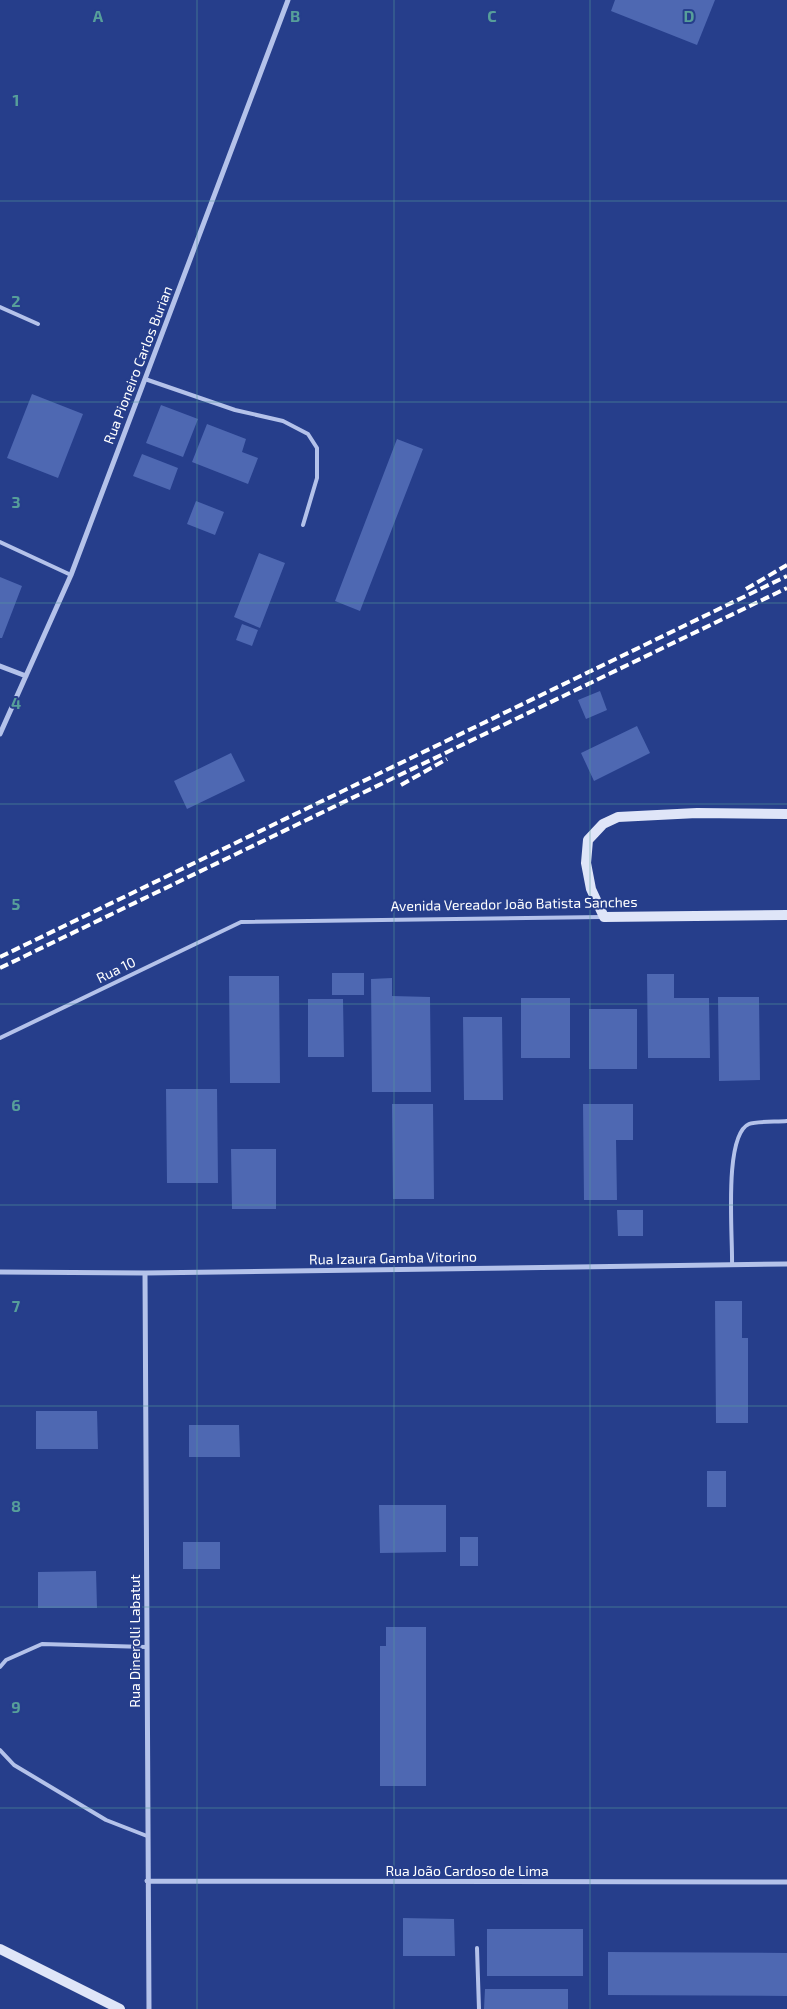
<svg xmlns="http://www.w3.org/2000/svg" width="787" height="2009" font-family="'Exo 2',sans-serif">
<rect width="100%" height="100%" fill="#263e8b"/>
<path fill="#4e68b2" d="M615 0H715L697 45 611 11Z
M32 394 83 414 58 478 7 458Z
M161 405 198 419 183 457 146 443Z
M207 424 246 439 242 452 258 458 248 484 192 462Z
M397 439 423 449 360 611 335 601Z
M142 454 178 468 170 490 133 476Z
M196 501 224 512 215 535 187 524Z
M259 553 285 563 260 628 234 617Z
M0 577 22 586 2 638H0Z
M242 624 258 630 252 646 236 640Z
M600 691 607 710 586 719 578 700Z
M637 726 650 753 594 781 581 753Z
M231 753 245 781 187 809 174 781Z
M332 973H364V995H332Z
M647 974H674V998H709L710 1058H648Z
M229 976H279L280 1083H230Z
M392 978V996L430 997 431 1092H372L371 979Z
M718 997H759L760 1080 719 1081Z
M521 998H570V1058H521Z
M308 999H343L344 1057H308Z
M589 1009H637V1069H589Z
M463 1017H502L503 1100H464Z
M166 1089H217L218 1183H167Z
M392 1104H433L434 1199H393Z
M583 1104H633V1140H616L617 1200H584Z
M231 1149H276V1209H232Z
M617 1210H643V1236H618Z
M715 1301H742V1338H748V1423H716Z
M36 1411H97L98 1449H36Z
M189 1425H239L240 1457H189Z
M707 1471H726V1507H707Z
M379 1505H446V1552L380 1553Z
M460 1537H478V1566H460Z
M183 1542H220V1569H183Z
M96 1571 97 1608H38V1572Z
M386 1627H426V1786H380V1646H386Z
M403 1918 454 1919 455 1956H403Z
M487 1929H583V1976H487Z
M608 1952 787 1953V1996L608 1995Z
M485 1989H568V2009H484Z"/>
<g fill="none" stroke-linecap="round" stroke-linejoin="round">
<path stroke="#b4c2ea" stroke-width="4" d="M0 307 38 324
M145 379 235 410 283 421 308 434 317 448V478L303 525
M0 542 71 575
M0 1038 241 922 602 917
M732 1265C733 1238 723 1135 749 1124 756 1121 778 1122 787 1121
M0 1667 6 1660 42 1644 146 1647
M0 1750 14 1765 106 1820 147 1836
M477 1948 479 2009"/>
<path stroke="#b4c2ea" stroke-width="5" d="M0 666 26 676
M0 734 71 575 288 0
M0 1272 145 1273 787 1264
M145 1273 149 2009
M147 1881 787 1882"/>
<path stroke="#dfe5f8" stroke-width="10" d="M787 814 697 813 618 817 603 824 588 840 586 863 591 889 604 917 787 915
M0 1949 120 2009"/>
<path stroke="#fff" stroke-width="4" stroke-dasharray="9 4" stroke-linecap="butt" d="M746 589 787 565
M401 785 447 759
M0 957 787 576
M0 968 787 588"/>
</g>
<path fill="none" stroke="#579f9a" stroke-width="1" stroke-opacity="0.55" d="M197 0V2009M394 0V2009M590 0V2009M0 201H787M0 402H787M0 603H787M0 804H787M0 1004H787M0 1205H787M0 1406H787M0 1607H787M0 1808H787"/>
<g text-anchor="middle" stroke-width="4" stroke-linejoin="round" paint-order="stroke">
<g font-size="14" fill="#fff" stroke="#263e8b">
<text transform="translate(138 365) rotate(-69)" y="5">Rua Pioneiro Carlos Burian</text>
<text transform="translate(514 904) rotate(-1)" y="5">Avenida Vereador João Batista Sanches</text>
<text transform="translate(116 970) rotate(-26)" y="5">Rua 10</text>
<text transform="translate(393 1258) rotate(-1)" y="5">Rua Izaura Gamba Vitorino</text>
<text transform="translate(135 1641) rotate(-90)" y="5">Rua Dinerolli Labatut</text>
<text x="467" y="1876">Rua João Cardoso de Lima</text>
</g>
</g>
<g font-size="16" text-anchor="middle" font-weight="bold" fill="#579f9a" stroke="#263e8b" stroke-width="4" stroke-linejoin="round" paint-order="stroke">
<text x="98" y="22">A</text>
<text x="295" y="22">B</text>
<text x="492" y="22">C</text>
<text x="689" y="22">D</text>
<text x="16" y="106">1</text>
<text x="16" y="307">2</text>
<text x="16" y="508">3</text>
<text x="16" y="709">4</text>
<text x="16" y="910">5</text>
<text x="16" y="1111">6</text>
<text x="16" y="1312">7</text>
<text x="16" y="1512">8</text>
<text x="16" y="1713">9</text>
</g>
</svg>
